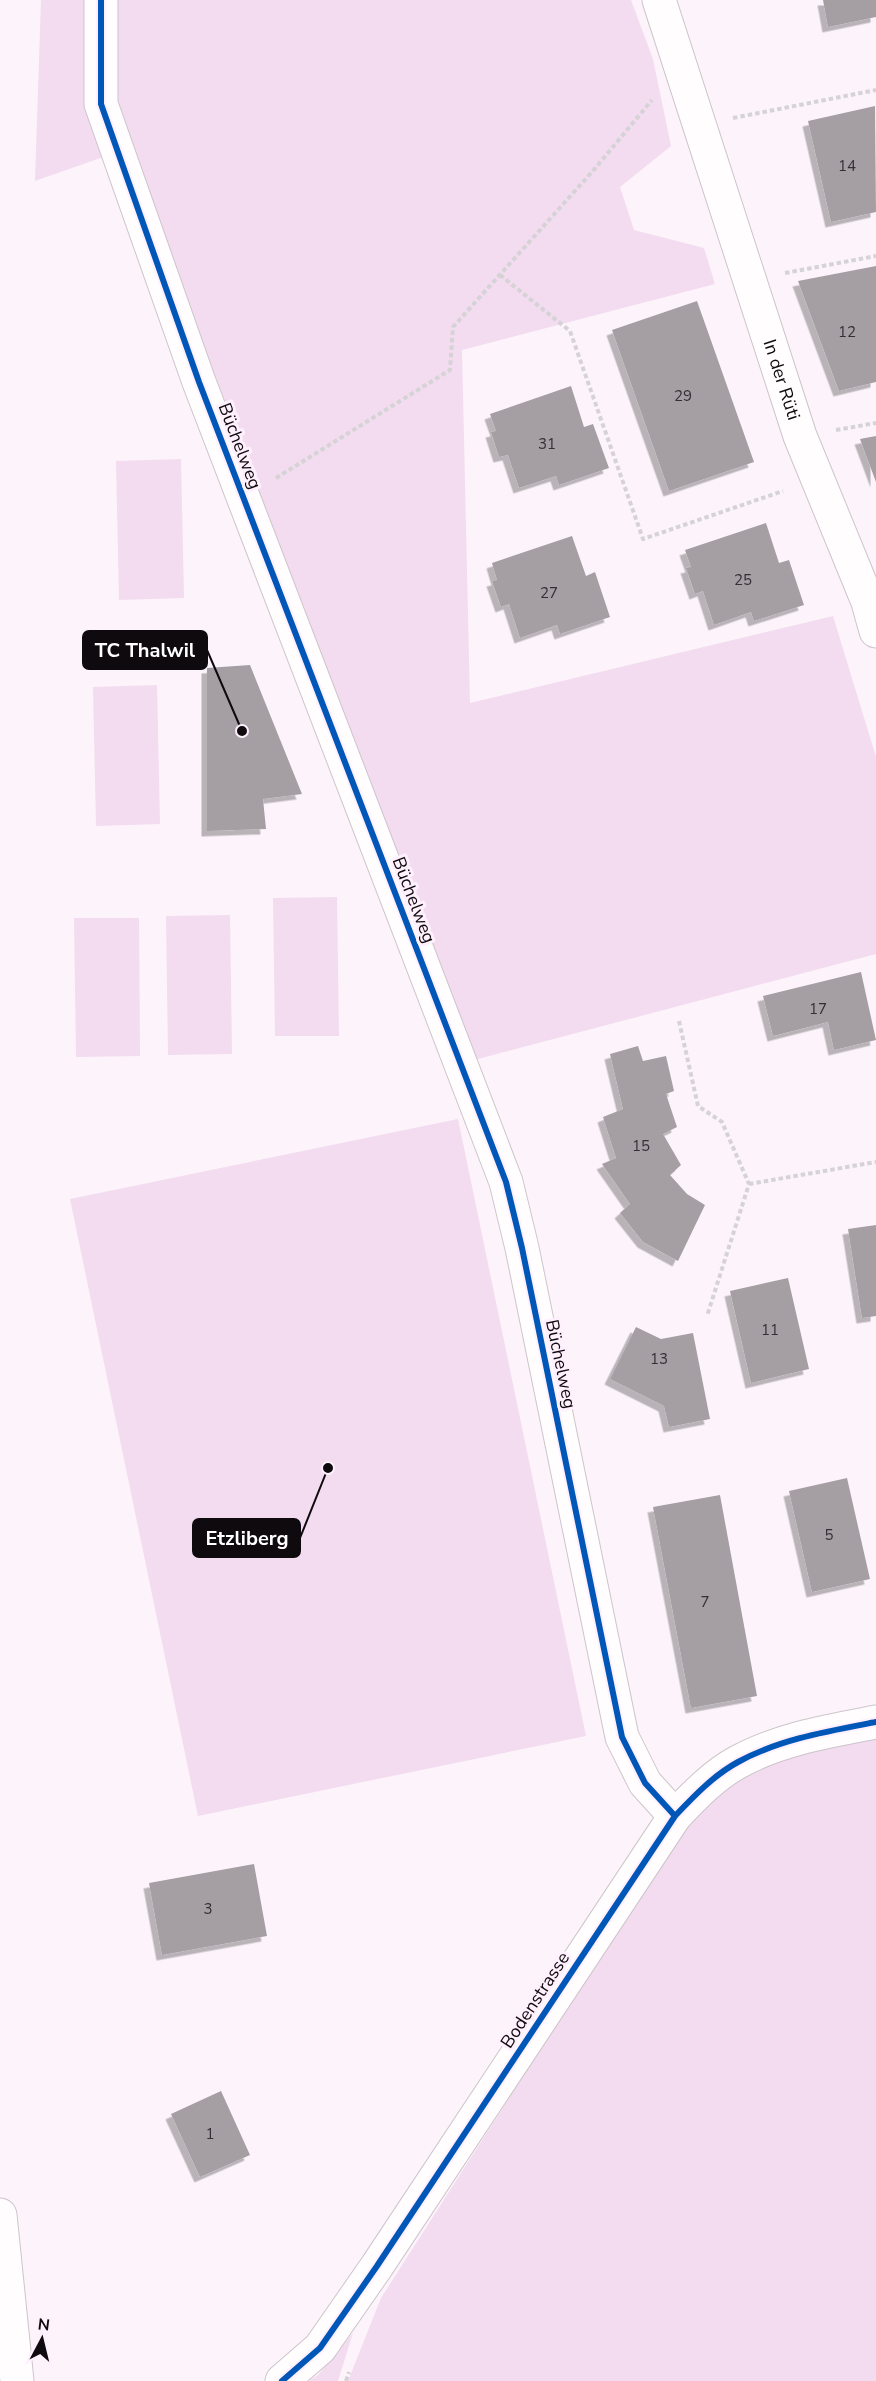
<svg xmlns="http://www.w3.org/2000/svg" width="876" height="2381" font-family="'Nunito Sans',sans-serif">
<defs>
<filter id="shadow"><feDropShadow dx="-5.5" dy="5.5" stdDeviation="0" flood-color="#0004"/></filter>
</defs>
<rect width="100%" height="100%" fill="#fcf4fa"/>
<path fill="#f3dbf0" d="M41 0H631L653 59 671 146 620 187 634 230 704 248 715 284 462 350 470 703 833 616 876 757V954L474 1060 129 148 35 181Z
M181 459 184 598 119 600 116 461Z
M157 685 160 824 96 826 93 687Z
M337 897 339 1036H275L273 898Z
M230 915 232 1054 168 1055 166 916Z
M74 918H139L140 1056 76 1057Z
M458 1119 586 1736 198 1816 70 1199Z
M876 1734V2381H348L381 2298 680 1831 736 1774 822 1744Z
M353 2333 338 2381H309L318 2375Z"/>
<path fill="#a59fa4" filter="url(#shadow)" d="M823 0H876V17L828 27Z
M875 106 876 212 831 222 808 121Z
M876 266V382L839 391 798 281Z
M697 301 754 462 669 491 612 330Z
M571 386 584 427 593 424 609 468 559 485 556 476 519 488 508 455 499 457 491 432 496 431 490 414Z
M876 436V482L860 439Z
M766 523 779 563 789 560 804 605 754 621 751 612 714 625 703 591 695 594 686 568 691 567 685 550Z
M572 536 586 576 595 572 610 617 560 634 557 625 520 638 509 604 501 607 492 581 497 580 492 563Z
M250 665 302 794 263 799 266 829 207 831V668Z
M861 972 876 1040 834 1050 828 1022 773 1036 763 996Z
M638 1046 643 1061 666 1056 674 1091 666 1094 677 1127 663 1134 681 1165 670 1175 687 1194 705 1205 678 1261 643 1242 620 1213 630 1204 602 1164 616 1158 603 1117 623 1109 610 1054Z
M876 1225V1316L862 1318 848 1229Z
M788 1278 809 1369 751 1383 730 1291Z
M636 1327 661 1339 693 1333 710 1419 669 1427 664 1406 610 1379Z
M847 1478 870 1579 812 1592 789 1491Z
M720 1495 757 1696 691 1708 653 1507Z
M254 1864 267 1936 162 1955 149 1883Z
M221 2091 250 2155 200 2177 171 2114Z"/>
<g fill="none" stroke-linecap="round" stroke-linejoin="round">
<defs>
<g id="minor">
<path d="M101 0V104L199 382 506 1182 522 1248 622 1737 645 1783 675 1816"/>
<path id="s1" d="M659 0 800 436 868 602 876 631"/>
<path d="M282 2381 320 2348 377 2266 675 1816C694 1796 714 1775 738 1762 780 1739 829 1731 876 1722"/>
</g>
<path id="highway" d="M0 2215 17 2381"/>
</defs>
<use href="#minor" stroke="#ccc5ca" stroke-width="35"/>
<use href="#highway" stroke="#ccc5ca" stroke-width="35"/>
<path stroke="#d5d3d5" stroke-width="4" stroke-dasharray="4.5 3" stroke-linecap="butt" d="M733 118 876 90
M785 273 876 256
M500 275 570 331 643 539 783 491
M836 430 876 423
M276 478 450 370 453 327 592 172 652 100
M679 1021 698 1106 722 1122 749 1184 707 1316
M749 1184 876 1162
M346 2381 349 2372"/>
<use href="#minor" stroke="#fffdfe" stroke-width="33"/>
<use href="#highway" stroke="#fffdfe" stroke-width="33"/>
<defs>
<path id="cycleway" d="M101 0V104L199 382 506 1182 522 1248 622 1737 645 1783 675 1816
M282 2381 320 2348 377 2266 675 1816C694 1796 714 1775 738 1762 780 1739 829 1731 876 1722"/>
</defs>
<use href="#cycleway" stroke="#fff0fd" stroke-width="10"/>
<use href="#cycleway" stroke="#0057b8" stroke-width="6"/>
</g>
<g text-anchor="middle" stroke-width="6" stroke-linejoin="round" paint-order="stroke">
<g font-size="15" fill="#342f34">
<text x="847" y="171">14</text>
<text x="847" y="337">12</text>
<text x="683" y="401">29</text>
<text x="547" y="449">31</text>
<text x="743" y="585">25</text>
<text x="549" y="598">27</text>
<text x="818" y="1014">17</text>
<text x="641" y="1151">15</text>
<text x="770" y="1335">11</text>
<text x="659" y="1364">13</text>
<text x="829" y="1540">5</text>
<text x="705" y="1607">7</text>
<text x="208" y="1914">3</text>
<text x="210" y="2139">1</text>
</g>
<g font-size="18" fill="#0e0a0e" stroke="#fff0fd">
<text dy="6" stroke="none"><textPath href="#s1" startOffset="399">In der Rüti</textPath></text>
<text transform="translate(240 446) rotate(69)" y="6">Büchelweg</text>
<text transform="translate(414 900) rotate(69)" y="6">Büchelweg</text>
<text transform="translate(561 1364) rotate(78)" y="6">Büchelweg</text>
<text transform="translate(535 2000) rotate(-57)" y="6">Bodenstrasse</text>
</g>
</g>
<path fill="none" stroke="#0e0a0e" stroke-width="2" d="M242 731L207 650M328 1468L300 1538"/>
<g fill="#0e0a0e" stroke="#fff0fd" stroke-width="2">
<circle cx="242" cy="731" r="6"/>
<circle cx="328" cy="1468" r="6"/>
</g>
<g fill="#0e0a0e" stroke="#0e0a0e" stroke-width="2">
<rect x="83" y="631" width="124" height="38" rx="6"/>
<rect x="193" y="1519" width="107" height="38" rx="6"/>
</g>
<g font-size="20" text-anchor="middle" font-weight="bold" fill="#fff">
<text x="145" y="657">TC Thalwil</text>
<text x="247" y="1545">Etzliberg</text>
</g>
<g transform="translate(42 2339) rotate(7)" stroke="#fff0fd" stroke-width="4.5" paint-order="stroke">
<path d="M0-4.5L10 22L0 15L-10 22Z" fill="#0e0a0e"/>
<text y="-9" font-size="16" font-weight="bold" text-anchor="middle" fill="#0e0a0e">N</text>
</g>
</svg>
